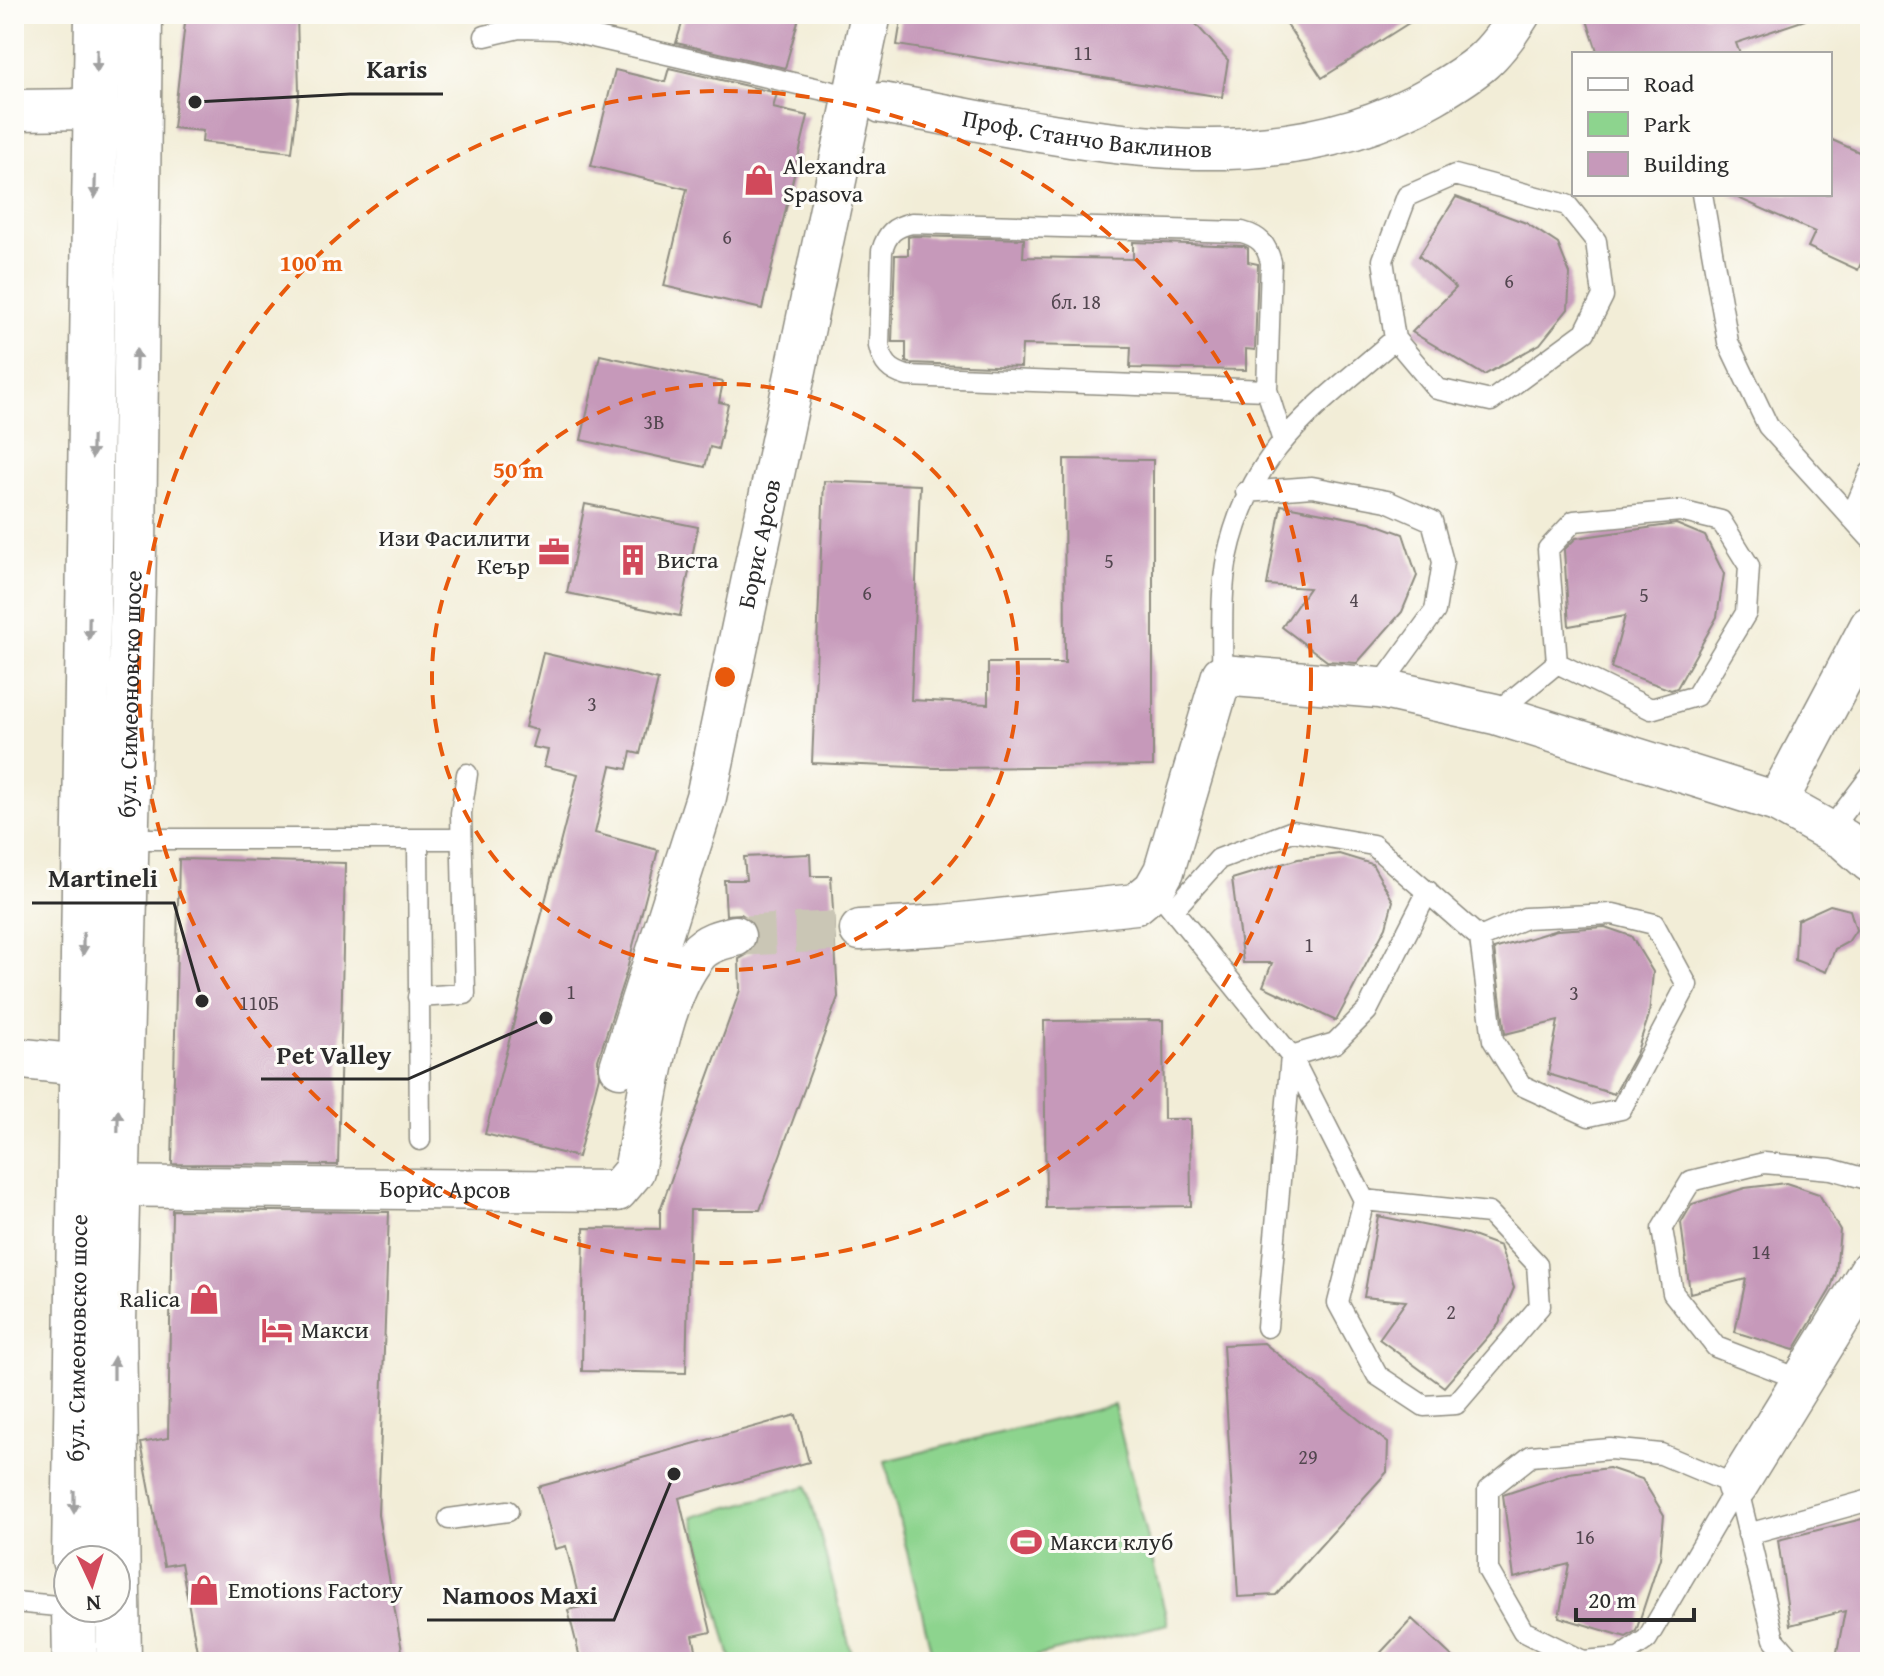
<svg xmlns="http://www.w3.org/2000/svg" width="1884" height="1676" font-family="'Gentium Book Plus',serif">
<rect width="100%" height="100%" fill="#fdfcf7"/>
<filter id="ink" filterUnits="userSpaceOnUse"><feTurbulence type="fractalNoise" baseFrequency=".0125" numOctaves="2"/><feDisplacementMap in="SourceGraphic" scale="16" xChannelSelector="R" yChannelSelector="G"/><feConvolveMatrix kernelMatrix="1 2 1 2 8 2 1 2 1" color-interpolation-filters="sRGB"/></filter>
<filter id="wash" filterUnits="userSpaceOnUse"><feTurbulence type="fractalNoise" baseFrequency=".006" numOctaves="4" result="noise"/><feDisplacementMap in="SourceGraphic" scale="32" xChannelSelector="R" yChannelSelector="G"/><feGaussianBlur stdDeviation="1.8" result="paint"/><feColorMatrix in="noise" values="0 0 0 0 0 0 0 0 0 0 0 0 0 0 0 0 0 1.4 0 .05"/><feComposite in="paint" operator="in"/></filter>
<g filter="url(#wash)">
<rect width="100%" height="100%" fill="#f2edd7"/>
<path fill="#8dd48e" stroke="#5c805c" stroke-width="2" d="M1114 1405 1168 1624 1011 1662H934L885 1461Z
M807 1486 854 1662H732L693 1517Z"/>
<g id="blocks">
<path fill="#c699ba" d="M186 14H297L299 92 292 152 202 142 203 131 173 128Z
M685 14H800L785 68 676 43Z
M902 14H1187L1228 60 1222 97 897 45Z
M1280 14H1423L1322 78Z
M1585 14H1804L1805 20 1736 43 1740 54H1598Z
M669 68 777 93 773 108 808 116 762 309 664 286 687 189 591 166 615 70 665 82Z
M1830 139 1870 157V243L1858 270 1808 247 1815 232 1729 194H1830Z
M1456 197 1526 223 1558 244 1570 274 1568 309 1540 344 1484 375 1412 332 1456 288 1419 256Z
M913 236 1024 239 1023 257 1133 259V242L1244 246 1248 248V262L1258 264 1255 350 1246 349V370L1130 368 1131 347 1022 345 1021 367 909 363 906 362V342H892L895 255H908V237Z
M600 355 723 382 719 402 728 404 718 449 710 447 705 467 581 440Z
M1064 459 1153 460V766L937 768 812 763 824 481 920 485 911 700 988 704V663H1065Z
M585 504 698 527 680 616 567 593Z
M1281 505 1370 522 1403 534 1417 576 1402 612 1357 663 1327 661 1282 627 1309 588 1267 585Z
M1676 524 1705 536 1724 574 1717 617 1677 688 1671 690 1611 668 1625 616 1569 626 1564 550 1576 538Z
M543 653 658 680 640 754 631 752 627 769 611 766 595 833 658 850 626 973 598 1060 599 1076 578 1157 485 1134 578 774 544 766 548 750 532 747 537 730 525 727Z
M810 854 811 876H831L838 997 760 1210H690L686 1373 582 1371 584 1228 660 1229V1210L740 990 739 959 750 953 757 942V930L751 920 741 914 726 915 724 880H746L744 857Z
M1339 854 1372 864 1393 901 1386 927 1336 1021 1263 986 1272 963H1243L1232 879 1298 859Z
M179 859 345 863 338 1165 172 1164Z
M1830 905 1850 910 1856 930 1848 942 1835 949 1826 972 1795 960 1797 920Z
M1605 927 1631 936 1653 972 1649 1015 1636 1054 1614 1094 1548 1074 1558 1021 1505 1034 1494 949 1557 930Z
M1163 1020 1164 1119H1190L1191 1206 1046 1208 1044 1021Z
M1786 1183 1819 1194 1840 1230 1836 1273 1830 1290 1794 1350 1735 1332 1746 1279 1690 1293 1681 1223 1692 1204 1745 1188Z
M172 1210 389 1212 378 1515 404 1662H199L181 1563 164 1566 141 1443 168 1438Z
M1378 1216 1467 1234 1500 1246 1514 1288 1499 1324 1444 1387 1379 1339 1406 1301 1364 1297Z
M1264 1343 1388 1443 1387 1472 1276 1595 1238 1597 1223 1345Z
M796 1415 809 1462 679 1498 711 1632 693 1636 699 1662H581L568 1610 581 1607 566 1546 555 1549 538 1487Z
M1609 1468 1642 1479 1664 1515 1660 1558 1636 1631 1626 1637 1559 1617 1569 1564 1514 1578 1503 1495 1569 1473Z
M1870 1517V1662H1835L1845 1611 1790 1625 1778 1540Z
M1412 1619 1458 1662H1372Z"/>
</g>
</g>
<g filter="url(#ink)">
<use href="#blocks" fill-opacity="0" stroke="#8e8c81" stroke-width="2"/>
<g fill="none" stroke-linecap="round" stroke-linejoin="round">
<path stroke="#cac6b5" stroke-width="40" stroke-dasharray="40 20" stroke-linecap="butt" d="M735 936 860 930"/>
<defs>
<path id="service" d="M485 36 519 28 558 29 854 97
M1702 194 1728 342 1768 426 1870 538
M1267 390 1271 262C1266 244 1260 237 1242 232L912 223C894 227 887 233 882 251L879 346C883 364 890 371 907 376L1267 390 1282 438
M1246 492 1312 487 1387 501 1432 521 1443 562 1435 611 1379 688
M1851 517 1870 473
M1222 675C1223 638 1220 595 1227 558 1250 448 1316 408 1395 339L1383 260 1407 196 1455 175 1567 205 1596 241 1603 296 1585 332 1491 401 1437 389 1395 339
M1495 714 1557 663 1548 549 1574 521 1680 511 1721 521 1749 566 1746 613 1696 696 1651 709 1557 663
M1829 831 1870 777
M127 839H418L420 1140
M418 839H460
M1165 900 1291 1056 1364 1200 1338 1303 1377 1375 1424 1406 1456 1404 1540 1306 1537 1264 1489 1213 1364 1200
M1174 909 1219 859 1293 831 1373 845 1480 938 1493 1040 1521 1085 1589 1116 1621 1109 1687 985 1654 924 1613 914 1525 918 1480 938
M418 997 465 994 461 813 467 774
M1267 1327 1291 1056 1335 1043 1367 1011 1428 891
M1802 1380 1716 1347 1673 1293 1662 1229 1691 1181 1764 1163 1831 1169 1870 1180
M1610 1449 1661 1454 1737 1486 1647 1639 1619 1658 1583 1661 1523 1631 1488 1570V1490L1531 1456Z
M1737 1486 1774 1639 1794 1662
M449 1519 508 1511
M1748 1534 1870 1500
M14 1602 68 1607"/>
<g id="minor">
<path id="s1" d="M882 103C1061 134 1265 193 1433 95 1477 69 1492 59 1520 14"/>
<path d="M14 110 96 109"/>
<path d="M1777 802 1870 626"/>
<path d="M860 930 943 925 1136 904 1154 889 1164 871 1222 675 1379 688 1495 714 1777 802 1845 840 1870 862"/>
<path d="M14 1058 81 1065"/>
<path id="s2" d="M620 1067 706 797 871 14"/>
<path id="s3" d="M87 1186 617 1191 634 1171C647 1108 656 1004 697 954 706 943 721 939 735 936"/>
<path d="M1737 1486 1870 1270"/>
</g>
<g id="secondary">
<path id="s4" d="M74 1560 97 14"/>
<path d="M74 1608 75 1662"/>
<path id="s5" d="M119 1662 114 1322 134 550 140 14"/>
</g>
</defs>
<use href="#service" stroke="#8e8c81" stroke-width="23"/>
<use href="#minor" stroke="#8e8c81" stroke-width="43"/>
<use href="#secondary" stroke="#8e8c81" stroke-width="47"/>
<use href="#service" stroke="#fff" stroke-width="20"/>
<use href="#minor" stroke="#fff" stroke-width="40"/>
<use href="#secondary" stroke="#fff" stroke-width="44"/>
</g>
<defs><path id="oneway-solid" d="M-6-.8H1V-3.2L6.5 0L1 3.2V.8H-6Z" transform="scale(2)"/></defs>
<g fill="#a0a0a0">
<use href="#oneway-solid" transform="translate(97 61) rotate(91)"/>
<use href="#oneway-solid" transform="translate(95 187) rotate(91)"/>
<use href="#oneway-solid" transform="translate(136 360) rotate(-89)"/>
<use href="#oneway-solid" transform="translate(92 447) rotate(91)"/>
<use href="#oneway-solid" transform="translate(89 628) rotate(91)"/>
<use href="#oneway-solid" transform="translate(83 944) rotate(91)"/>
<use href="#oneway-solid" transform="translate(118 1121) rotate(-89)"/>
<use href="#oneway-solid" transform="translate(114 1368) rotate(-90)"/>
<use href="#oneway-solid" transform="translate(74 1502) rotate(90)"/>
</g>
</g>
<g fill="none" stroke="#e8590c" stroke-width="4" stroke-dasharray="14 10">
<circle cx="725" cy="677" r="293"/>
<circle cx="725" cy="677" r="586"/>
</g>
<defs>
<symbol id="shop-bare" viewBox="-9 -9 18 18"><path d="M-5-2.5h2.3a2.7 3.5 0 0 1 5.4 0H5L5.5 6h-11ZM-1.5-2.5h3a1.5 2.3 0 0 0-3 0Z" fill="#d1495b" stroke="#fdfcf7" stroke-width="2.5" paint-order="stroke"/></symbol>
<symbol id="office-bare" viewBox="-9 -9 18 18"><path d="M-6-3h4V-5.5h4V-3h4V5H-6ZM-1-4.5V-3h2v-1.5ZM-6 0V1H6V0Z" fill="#d1495b" stroke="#fdfcf7" stroke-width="2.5" paint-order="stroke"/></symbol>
<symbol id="building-bare" viewBox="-9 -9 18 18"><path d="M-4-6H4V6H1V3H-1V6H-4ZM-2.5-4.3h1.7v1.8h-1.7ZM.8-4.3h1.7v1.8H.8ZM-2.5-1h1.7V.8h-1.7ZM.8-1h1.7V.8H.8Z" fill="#d1495b" stroke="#fdfcf7" stroke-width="2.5" paint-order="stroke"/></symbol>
<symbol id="hotel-bare" viewBox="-9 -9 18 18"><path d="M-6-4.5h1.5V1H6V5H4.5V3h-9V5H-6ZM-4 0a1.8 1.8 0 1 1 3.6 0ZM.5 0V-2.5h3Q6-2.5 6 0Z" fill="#d1495b" stroke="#fdfcf7" stroke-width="2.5" paint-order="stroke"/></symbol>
<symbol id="stadium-bare" viewBox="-9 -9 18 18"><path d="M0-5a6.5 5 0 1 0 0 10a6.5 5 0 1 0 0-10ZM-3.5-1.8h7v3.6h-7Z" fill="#d1495b" stroke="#fdfcf7" stroke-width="2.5" paint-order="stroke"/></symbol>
</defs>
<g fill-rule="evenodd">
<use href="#shop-bare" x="737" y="158" width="44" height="44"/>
<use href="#office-bare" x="532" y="530" width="44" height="44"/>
<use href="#building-bare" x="611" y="538" width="44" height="44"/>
<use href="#shop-bare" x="182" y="1277" width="44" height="44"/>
<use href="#hotel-bare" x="255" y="1308" width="44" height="44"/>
<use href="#stadium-bare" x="1004" y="1520" width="44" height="44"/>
<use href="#shop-bare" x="182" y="1568" width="44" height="44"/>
</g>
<g text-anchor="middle" stroke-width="6" stroke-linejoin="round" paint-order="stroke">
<g font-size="20" fill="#52464f">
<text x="1083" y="60">11</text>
<text x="727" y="244">6</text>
<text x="1509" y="288">6</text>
<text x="1076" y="309">бл. 18</text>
<text x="654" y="429">3В</text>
<text x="1109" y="568">5</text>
<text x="867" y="600">6</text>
<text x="1644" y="602">5</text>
<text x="1354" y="607">4</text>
<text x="592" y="711">3</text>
<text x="1309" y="952">1</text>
<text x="571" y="999">1</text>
<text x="1574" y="1000">3</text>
<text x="259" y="1010">110Б</text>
<text x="1761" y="1259">14</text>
<text x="1451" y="1319">2</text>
<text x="1308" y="1464">29</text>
<text x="1585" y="1544">16</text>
</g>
<g font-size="24" fill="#2b2b2b" stroke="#fdfcf7">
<text dy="8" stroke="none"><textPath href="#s1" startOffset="208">Проф. Станчо Ваклинов</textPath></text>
<text dy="8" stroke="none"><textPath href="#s2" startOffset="542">Борис Арсов</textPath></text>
<text dy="8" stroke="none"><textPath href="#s5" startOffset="968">бул. Симеоновско шосе</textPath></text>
<text dy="8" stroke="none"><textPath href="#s3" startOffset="358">Борис Арсов</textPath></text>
<text dy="8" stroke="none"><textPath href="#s4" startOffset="222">бул. Симеоновско шосе</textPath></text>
</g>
<g font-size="24" fill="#2b2b2b" stroke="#fdfcf7" text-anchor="start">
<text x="783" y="174">Alexandra<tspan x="783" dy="28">Spasova</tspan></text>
<text x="530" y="546" text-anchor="end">Изи Фасилити<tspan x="530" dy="28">Кеър</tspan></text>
<text x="657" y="568">Виста</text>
<text x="180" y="1307" text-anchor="end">Ralica</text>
<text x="301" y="1338">Макси</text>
<text x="1050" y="1550">Макси клуб</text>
<text x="228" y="1598">Emotions Factory</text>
</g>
</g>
<circle cx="725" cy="677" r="12" fill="#e8590c" stroke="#fdfcf7" stroke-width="4"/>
<g font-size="24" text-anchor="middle" font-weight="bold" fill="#e8590c" stroke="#fdfcf7" stroke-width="6" stroke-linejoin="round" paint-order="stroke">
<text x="311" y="271">100 m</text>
<text x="518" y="478">50 m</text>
</g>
<path fill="none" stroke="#2b2b2b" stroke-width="3" d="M195 102L350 94H443M202 1001L174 903H32M546 1018L408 1079H261M674 1474L614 1620H427"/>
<g fill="#2b2b2b" stroke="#fdfcf7" stroke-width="3">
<circle cx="195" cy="102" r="8"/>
<circle cx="202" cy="1001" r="8"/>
<circle cx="546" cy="1018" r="8"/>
<circle cx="674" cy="1474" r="8"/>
</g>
<g font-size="26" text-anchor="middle" font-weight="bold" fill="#2b2b2b" stroke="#fdfcf7" stroke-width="6" stroke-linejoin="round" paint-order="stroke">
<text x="397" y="78">Karis</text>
<text x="103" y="887">Martineli</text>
<text x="334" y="1064">Pet Valley</text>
<text x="520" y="1604">Namoos Maxi</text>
</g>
<rect width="1884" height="1676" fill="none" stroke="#fdfcf7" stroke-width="48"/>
<rect x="1572" y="52" width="260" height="144" fill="#fdfcf7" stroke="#a9a8a5" stroke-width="2"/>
<rect x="1588" y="78" width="40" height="12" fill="#ffffff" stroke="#a9a8a5" stroke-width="2"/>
<text x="1644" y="92" font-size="24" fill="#2b2b2b">Road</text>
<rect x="1588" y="112" width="40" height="24" fill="#8dd48e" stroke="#a9a8a5" stroke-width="2"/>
<text x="1644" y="132" font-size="24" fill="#2b2b2b">Park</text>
<rect x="1588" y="152" width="40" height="24" fill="#c699ba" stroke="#a9a8a5" stroke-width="2"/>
<text x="1644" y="172" font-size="24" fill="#2b2b2b">Building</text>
<g transform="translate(92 1584) rotate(176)"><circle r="38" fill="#fdfcf7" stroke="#a9a8a5" stroke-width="2"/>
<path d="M0-6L14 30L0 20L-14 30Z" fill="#d1495b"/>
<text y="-12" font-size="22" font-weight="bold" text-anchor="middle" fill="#2b2b2b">N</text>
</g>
<path d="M1576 1608v12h118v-12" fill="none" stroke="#2b2b2b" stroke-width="4"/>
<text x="1588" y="1608" font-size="24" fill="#2b2b2b" stroke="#fdfcf7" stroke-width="6" paint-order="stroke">20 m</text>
</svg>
